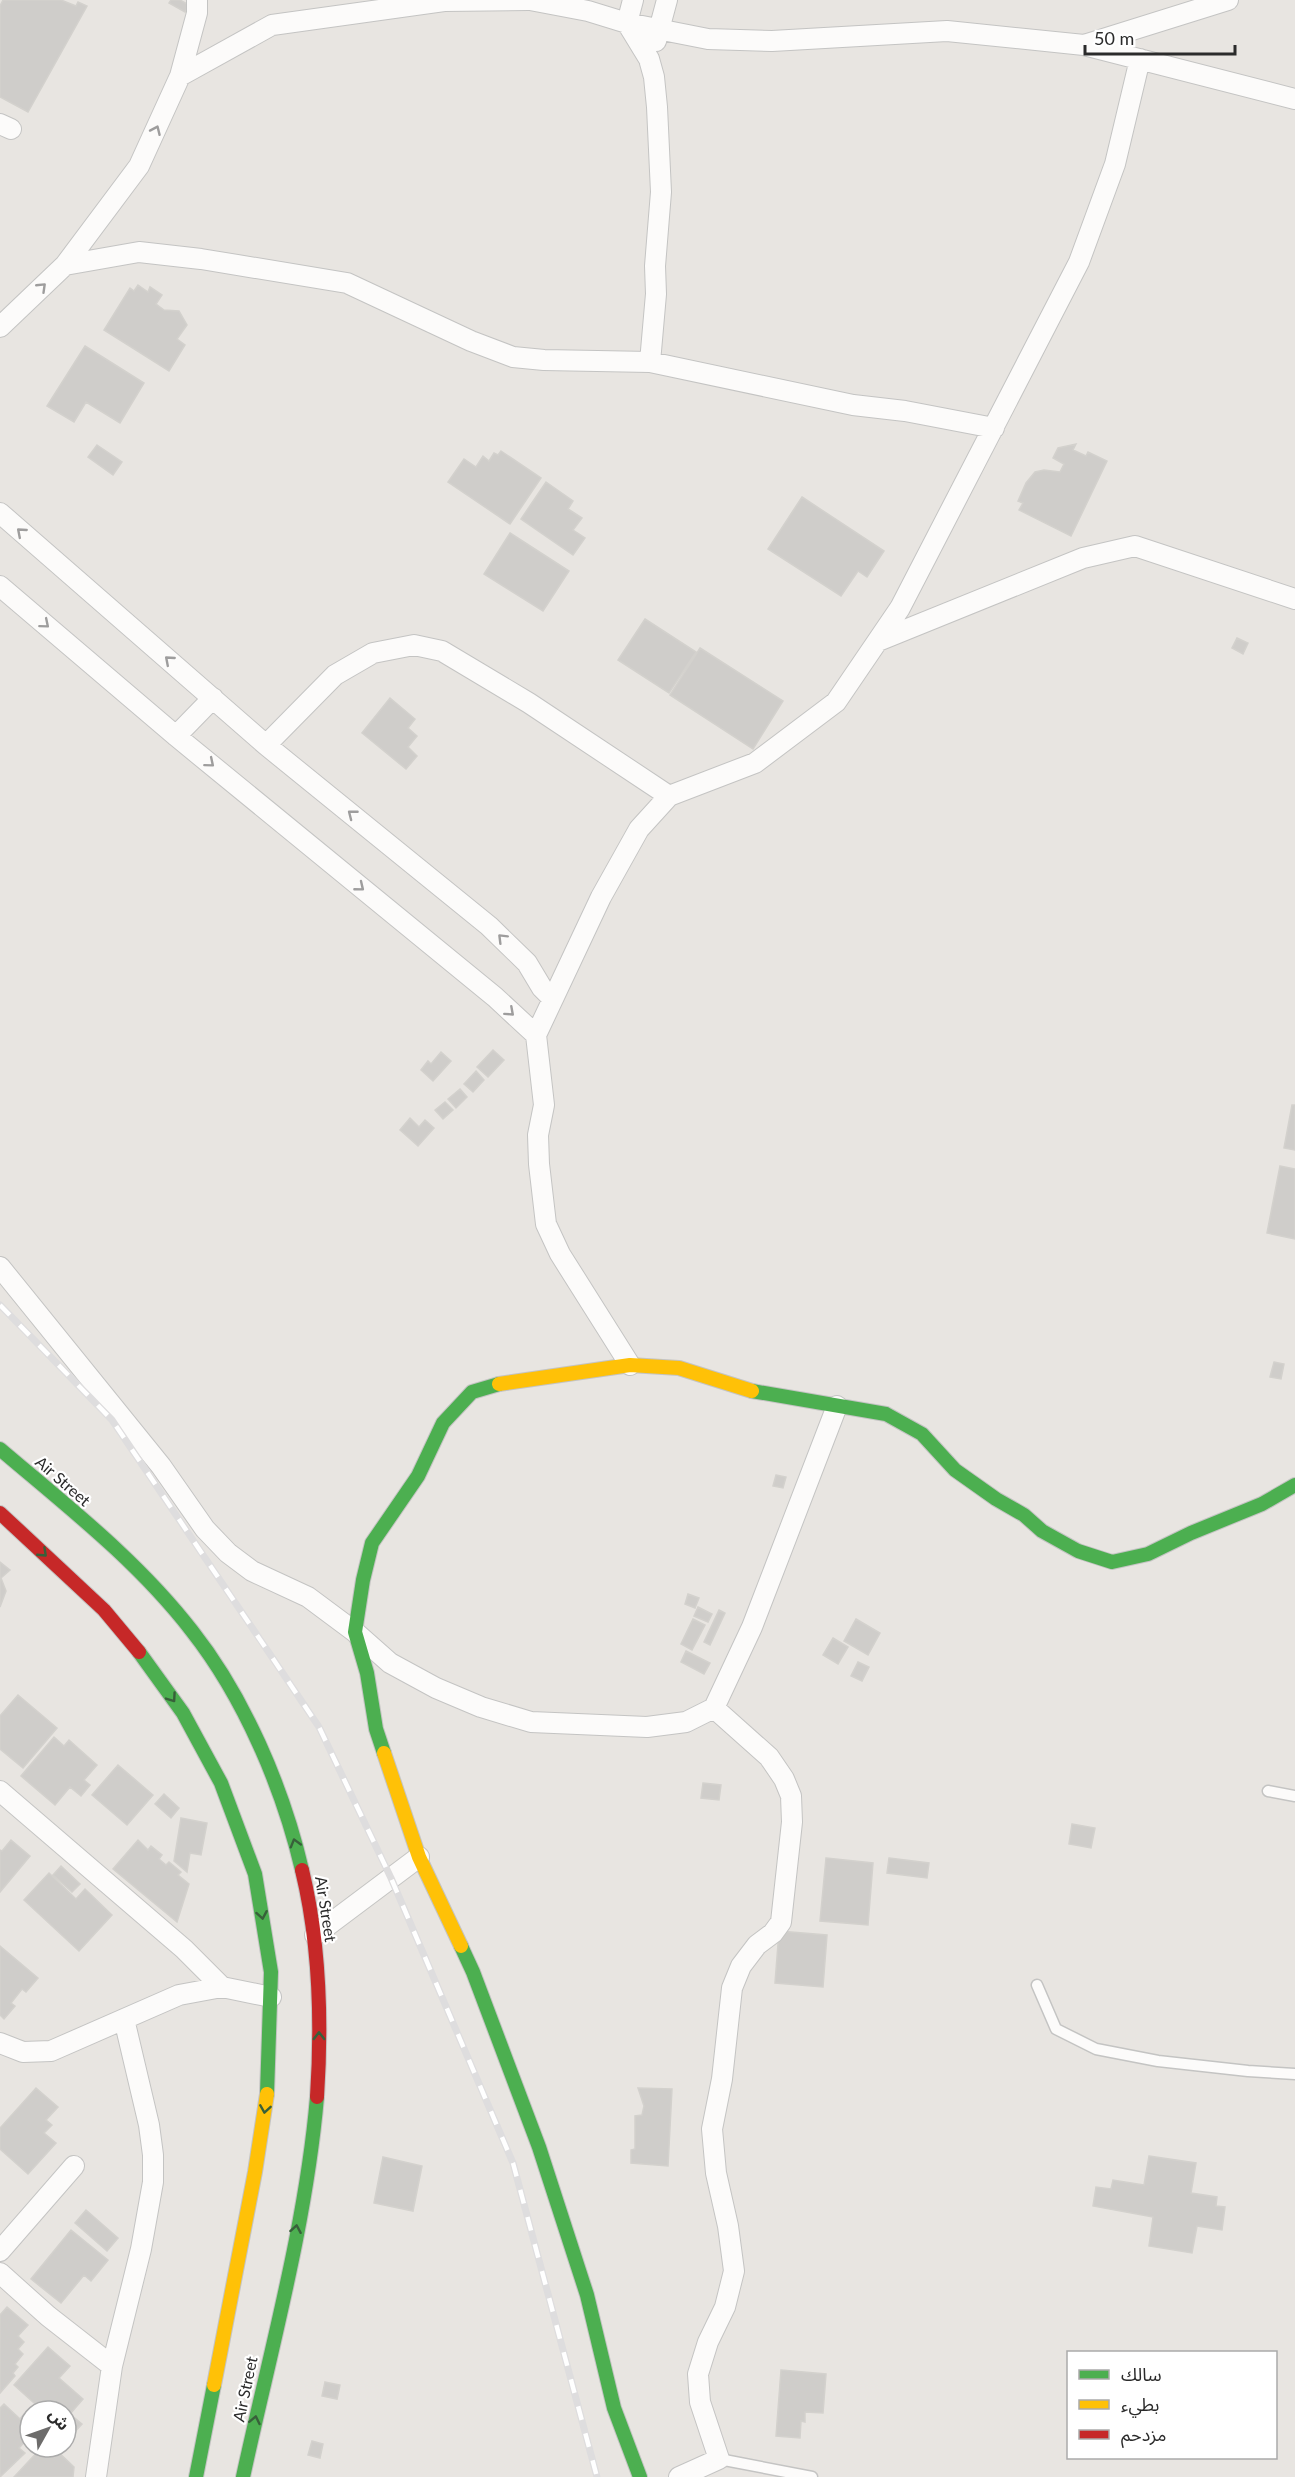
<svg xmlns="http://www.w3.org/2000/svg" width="1295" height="2477" font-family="Lato,'Noto Sans Arabic',sans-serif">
<rect width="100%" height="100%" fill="#e8e5e1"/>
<path fill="#cfcdca" stroke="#d3d1cd" stroke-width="1.5" d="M3 0H61L76 6 78 2 87 6 28 112 0 97V6Z
M171 0H180L189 5 185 12 169 3Z
M138 285 148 292 150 287 162 295 156 304 164 310 179 311 187 325 177 339 185 345 169 371 104 330 130 288 134 291Z
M85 346 144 383 120 423 86 402 74 422 47 406Z
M1076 444 1073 450 1086 456 1088 452 1107 461 1071 536 1019 510 1023 503 1018 501 1026 483 1035 472 1044 470 1060 472 1064 464 1053 458 1058 448Z
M97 445 122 462 113 475 88 457Z
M501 451 541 478 510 524 448 482 464 459 476 467 483 456 489 461 494 453 498 455Z
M546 482 573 501 568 509 582 518 573 530 585 538 573 555 521 519Z
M802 497 884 551 867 577 858 571 841 596 768 549Z
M510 533 569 571 543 611 484 574Z
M645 619 696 652 669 693 618 660Z
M1237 638 1248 643 1243 654 1232 648Z
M700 648 783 701 753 749 670 695Z
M390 698 415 719 408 728 417 736 408 747 417 756 406 769 362 733Z
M493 1050 504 1060 488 1077 477 1067Z
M441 1052 451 1061 433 1081 421 1070 428 1061 431 1064Z
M476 1071 484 1080 473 1092 464 1084Z
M460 1089 467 1097 456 1108 448 1099Z
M445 1102 453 1110 443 1119 435 1110Z
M1292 1105H1295V1150L1284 1148Z
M410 1118 419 1127 425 1120 434 1128 418 1146 400 1130Z
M1280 1166 1295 1169V1239L1267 1233Z
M1274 1362 1284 1364 1281 1379 1270 1377Z
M776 1475 786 1477 783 1488 773 1486Z
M0 1562 10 1570 1 1578 6 1591 0 1607Z
M688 1594 699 1598 695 1608 685 1604Z
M698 1607 712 1614 708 1622 694 1616Z
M719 1610 725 1613 710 1645 704 1642Z
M693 1619 705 1625 692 1650 681 1644Z
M856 1619 880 1633 868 1655 844 1641Z
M833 1638 848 1647 838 1664 823 1655Z
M686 1651 710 1663 704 1674 681 1662Z
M858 1662 869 1667 862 1681 851 1676Z
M18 1695 57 1728 23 1768 0 1749V1716Z
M54 1737 64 1746 69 1740 97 1765 84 1780 90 1785 81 1796 70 1787 55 1805 21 1776Z
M118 1765 153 1795 127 1825 92 1795Z
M703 1783 721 1785 719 1800 701 1798Z
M164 1794 179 1808 171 1818 155 1804Z
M181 1818 207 1823 201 1855 190 1853 187 1872 174 1861Z
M1072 1824 1095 1828 1091 1848 1069 1844Z
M11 1840 30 1856 0 1892V1850L2 1851Z
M138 1840 148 1850 151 1846 162 1855 159 1859 166 1865 169 1862 181 1872 178 1875 189 1884 177 1922 113 1869Z
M826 1858 873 1863 868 1925 820 1921Z
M889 1858 929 1863 927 1878 887 1873Z
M61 1866 80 1884 72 1892 53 1875Z
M49 1873 76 1899 85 1889 112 1915 79 1951 24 1900Z
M779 1931 827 1935 823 1987 775 1983Z
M0 1946 38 1978 26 1992 22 1989 11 2003 15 2006 4 2019 0 2015Z
M36 2088 58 2107 46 2120 52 2125 44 2133 56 2143 28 2174 0 2149V2128Z
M638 2088 672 2089 668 2166 631 2163V2150L635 2149V2116L642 2115 644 2106Z
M1149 2156 1196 2163 1191 2193 1217 2197 1216 2206 1225 2207 1222 2230 1197 2226 1192 2253 1149 2246 1153 2217 1093 2206 1096 2187 1111 2189 1113 2180 1144 2185Z
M383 2157 422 2166 413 2211 374 2203Z
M86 2210 118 2238 107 2251 75 2223Z
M71 2230 108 2260 91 2281 84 2275 61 2303 31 2279Z
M7 2307 28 2325 18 2336 24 2342 18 2349 23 2354 15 2364 18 2367 13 2373 15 2376 0 2393V2315Z
M48 2347 70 2366 59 2378 83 2399 70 2414 82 2424 71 2436 66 2432V2411H43L14 2385Z
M781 2370 826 2374 823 2413 805 2412V2422L801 2421 800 2438 776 2436Z
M325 2382 340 2385 337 2399 322 2396Z
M4 2404 20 2419 24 2414 30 2420V2436L19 2448 25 2453 0 2477V2408Z
M312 2441 323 2444 320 2458 308 2455Z
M42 2447H53L74 2467 73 2477H14Z"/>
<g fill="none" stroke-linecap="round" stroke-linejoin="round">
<defs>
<path id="lane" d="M1268 1791 1295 1796
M1037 1985 1056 2029 1096 2049 1158 2061 1248 2071 1295 2074
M719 2459 812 2477"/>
<path id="street" d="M530 0 588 11 627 23 708 39 772 41 947 31 1084 45 1228 0
M633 0 627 23 649 59 654 77 657 107 661 192 655 266 656 294 650 362
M656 41 667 0
M1084 45 1295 99
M180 76 272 25 444 1 528 0
M0 124 11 129
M65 265 139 252 201 259 347 283 471 341 513 357 544 360 650 362 853 405 905 411 994 428
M0 327 65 265 139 166 180 76 197 13V0
M0 513 266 745 489 926 527 963 542 988 553 999
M0 586 176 736 495 997 536 1035
M878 641 1083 558 1135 546 1295 599
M176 736 213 698
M266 745 335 675 373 653 414 645 442 651 529 703 669 796
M0 1267 161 1466 205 1529 228 1553 252 1571 308 1597 355 1632 390 1663 436 1688 481 1707 531 1722 647 1727 686 1722 714 1708 752 1627 837 1406
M630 1365 560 1254 546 1224 539 1164 538 1135 544 1105 536 1035 601 897 639 829 669 796 755 763 836 702 900 608 1079 262 1115 164 1140 59
M0 1791 184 1949 222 1987
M315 1935 419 1857
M0 2043 23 2052 51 2051 179 1995 222 1987 271 1997
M0 2251 74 2166
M0 2273 48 2316 112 2366
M96 2477 112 2366 141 2249 153 2182V2155L149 2125 124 2019
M679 2477 719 2459 700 2402 698 2374 708 2342 725 2307 734 2271 728 2226 716 2173 712 2129 722 2079 732 1988 741 1966 757 1945 773 1933 781 1922 792 1822 791 1796 784 1779 769 1757 714 1708"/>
<path id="fast" d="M752 1391 886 1414 922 1434 955 1470 996 1499 1024 1515 1042 1531 1078 1551 1112 1562 1148 1554 1191 1533 1262 1504 1295 1485
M0 1449C67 1506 138 1561 192 1631 244 1697 283 1788 302 1870
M139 1652 183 1713 221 1783 255 1874 271 1972 267 2094
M384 1753 376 1729 367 1673 355 1632 363 1580 372 1543 418 1476 443 1423 472 1392 499 1384
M461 1946 473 1972 539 2147 587 2295 614 2408 640 2477
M196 2477 214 2385
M243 2477C270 2352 306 2225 317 2097"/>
<path id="slow" d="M499 1384 630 1365 679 1368 752 1391
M384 1753 419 1857 461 1946
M214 2385 255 2172 267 2094"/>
<path id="jam" d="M0 1513 104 1610 139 1652
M302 1870C320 1944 322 2021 317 2097"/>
</defs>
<use href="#lane" stroke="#c4c4c3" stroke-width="13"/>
<use href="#street" stroke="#c4c4c3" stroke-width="22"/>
<use href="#fast" stroke="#c4c4c3" stroke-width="16"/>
<use href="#slow" stroke="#c4c4c3" stroke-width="16"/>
<use href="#jam" stroke="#c4c4c3" stroke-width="16"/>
<use href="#lane" stroke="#fcfbfa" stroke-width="10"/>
<use href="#street" stroke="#fcfbfa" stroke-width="20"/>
<use href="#fast" stroke="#4caf50" stroke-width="14"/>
<use href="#slow" stroke="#ffc107" stroke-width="14"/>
<use href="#jam" stroke="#c62828" stroke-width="14"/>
<defs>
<path id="rail" d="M0 1305 112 1420 319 1727 391 1878 513 2163 597 2477"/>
</defs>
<use href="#rail" stroke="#deddde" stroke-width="7"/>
<use href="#rail" stroke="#fff" stroke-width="4.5" stroke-dasharray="14" stroke-linecap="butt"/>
</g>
<defs><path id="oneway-chevron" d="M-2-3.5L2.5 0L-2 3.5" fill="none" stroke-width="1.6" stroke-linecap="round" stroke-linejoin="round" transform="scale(1.5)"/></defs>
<g stroke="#9e9d9d">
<use href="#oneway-chevron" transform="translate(156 130) rotate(-66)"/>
<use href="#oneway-chevron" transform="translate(42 287) rotate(-44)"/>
<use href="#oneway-chevron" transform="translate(21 532) rotate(-139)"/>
<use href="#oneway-chevron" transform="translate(45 624) rotate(40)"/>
<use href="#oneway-chevron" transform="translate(169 660) rotate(-139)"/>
<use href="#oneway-chevron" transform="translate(210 763) rotate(40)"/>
<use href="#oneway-chevron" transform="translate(352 814) rotate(-142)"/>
<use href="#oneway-chevron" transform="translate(360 887) rotate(39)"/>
<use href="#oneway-chevron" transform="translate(502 938) rotate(-135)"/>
<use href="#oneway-chevron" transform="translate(510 1012) rotate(42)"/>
</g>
<g stroke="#38603a">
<use href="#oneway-chevron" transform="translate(43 1553) rotate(43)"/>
<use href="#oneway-chevron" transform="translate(172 1698) rotate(55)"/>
<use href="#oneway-chevron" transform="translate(295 1843) rotate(-106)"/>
<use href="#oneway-chevron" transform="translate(262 1915) rotate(80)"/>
<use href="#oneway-chevron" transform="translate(319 2036) rotate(-90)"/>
<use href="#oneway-chevron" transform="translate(265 2109) rotate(99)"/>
<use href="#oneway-chevron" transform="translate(296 2229) rotate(-80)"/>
<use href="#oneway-chevron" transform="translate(255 2420) rotate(-78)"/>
</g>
<g text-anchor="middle" stroke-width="4.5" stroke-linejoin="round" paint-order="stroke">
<g font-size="16" fill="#2b2b2b" stroke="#fff">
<text transform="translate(63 1481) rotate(41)" y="6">Air Street</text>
<text transform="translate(326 1909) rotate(81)" y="6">Air Street</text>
<text transform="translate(245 2389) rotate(-78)" y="6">Air Street</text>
</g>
</g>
<rect x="1067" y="2351" width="210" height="108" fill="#ffffff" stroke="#aaaaaa" stroke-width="1.5"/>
<rect x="1079" y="2370" width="30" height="9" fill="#4caf50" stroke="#aaaaaa" stroke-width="1.5"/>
<text x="1121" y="2381" font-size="18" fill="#2b2b2b">سالك</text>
<rect x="1079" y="2400" width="30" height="9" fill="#ffc107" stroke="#aaaaaa" stroke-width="1.5"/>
<text x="1121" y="2411" font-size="18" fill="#2b2b2b">بطيء</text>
<rect x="1079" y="2430" width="30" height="9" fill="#c62828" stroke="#aaaaaa" stroke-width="1.5"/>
<text x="1121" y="2441" font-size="18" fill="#2b2b2b">مزدحم</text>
<g transform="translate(48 2429) rotate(50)"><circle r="28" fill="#ffffff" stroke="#aaaaaa" stroke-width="1.5"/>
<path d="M0-4.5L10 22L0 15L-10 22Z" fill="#6d6c6b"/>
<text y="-9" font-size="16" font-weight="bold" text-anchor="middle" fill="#2b2b2b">ش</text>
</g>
<path d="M1085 45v9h150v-9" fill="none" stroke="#2b2b2b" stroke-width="3"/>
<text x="1094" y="45" font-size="18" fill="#2b2b2b" stroke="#ffffff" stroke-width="4.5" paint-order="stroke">50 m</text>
</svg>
